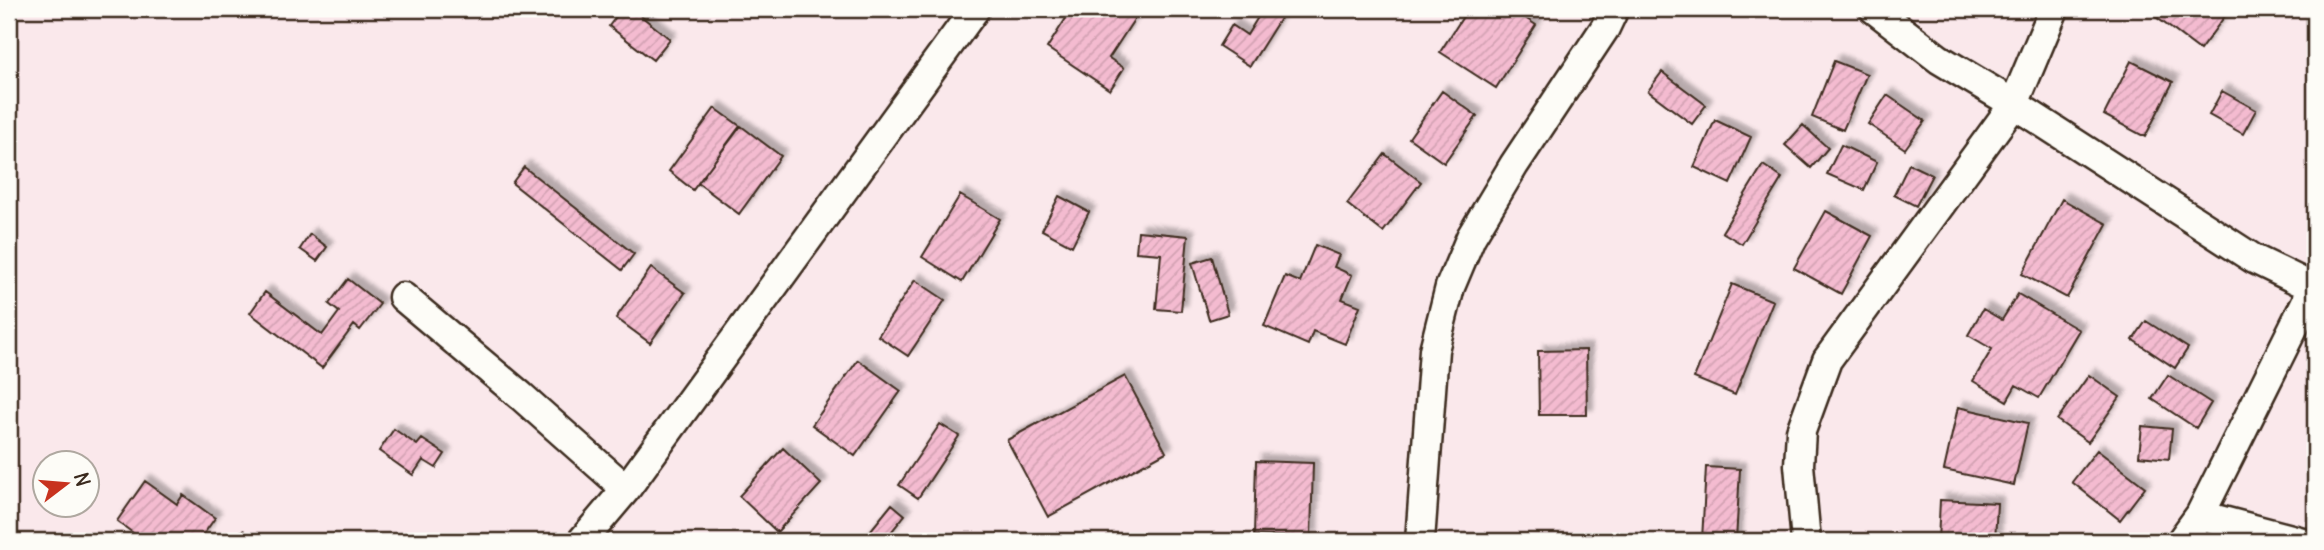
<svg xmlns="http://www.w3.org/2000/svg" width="2324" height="550" font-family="Delius,sans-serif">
<defs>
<pattern id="building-hatch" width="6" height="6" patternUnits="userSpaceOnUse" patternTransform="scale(1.75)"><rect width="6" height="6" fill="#f4bbd0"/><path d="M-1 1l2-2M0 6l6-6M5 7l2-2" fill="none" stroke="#d2a1b2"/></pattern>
<filter id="shadow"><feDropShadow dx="6" dy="-6" stdDeviation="2" flood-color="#0004"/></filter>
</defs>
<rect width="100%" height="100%" fill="#fae8eb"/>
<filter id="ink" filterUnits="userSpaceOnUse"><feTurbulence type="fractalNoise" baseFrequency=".0143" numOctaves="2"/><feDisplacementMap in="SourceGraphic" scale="14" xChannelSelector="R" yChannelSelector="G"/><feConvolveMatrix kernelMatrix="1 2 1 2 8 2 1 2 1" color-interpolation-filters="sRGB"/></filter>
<g filter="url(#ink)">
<path fill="url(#building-hatch)" stroke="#3b2a1e" stroke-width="2" filter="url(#shadow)" d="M622 9H632L670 39 653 60 609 26Z
M1072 9H1127L1137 15 1109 58 1124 68 1110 90 1047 48Z
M1263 9H1286L1250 66 1219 46 1232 25 1247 35Z
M1468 9H1511L1536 25 1496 88 1440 52Z
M2156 9H2230L2200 50 2152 14Z
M1834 61 1867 74 1843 130 1812 117Z
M2131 61 2173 82 2145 137 2104 115Z
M1662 72 1706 105 1692 124 1648 91Z
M1442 91 1477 116 1444 163 1409 138Z
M2222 91 2256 110 2243 134 2209 115Z
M1887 95 1925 121 1905 149 1868 124Z
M715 108 740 126 693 190 669 171Z
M1715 120 1751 137 1730 184 1694 167Z
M1803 125 1828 148 1811 168 1785 145Z
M741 126 781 156 739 214 698 183Z
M1841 145 1877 162 1864 190 1827 174Z
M1385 154 1421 182 1383 232 1347 204Z
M1909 164 1932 175 1916 206 1894 195Z
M1763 165 1782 178 1742 244 1722 232Z
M524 167 634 254 622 270 512 183Z
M960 195 1000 219 962 282 922 257Z
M1059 196 1089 212 1072 246 1042 230Z
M2062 199 2107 224 2067 298 2022 274Z
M1826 211 1872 236 1841 294 1794 268Z
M1138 231 1188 236 1181 311 1156 309 1161 254 1136 252Z
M310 234 327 247 317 261 300 249Z
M1315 245 1339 255 1334 267 1352 275 1342 299 1360 306 1345 344 1313 331 1308 345 1264 326 1285 276 1300 282Z
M1212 257 1228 314 1209 320 1192 263Z
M651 268 685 293 650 343 616 318Z
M348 279 380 304 360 330 354 325 322 368 250 313 265 292 322 335 339 312 329 304Z
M915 280 945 300 908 356 878 336Z
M1732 284 1773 301 1735 395 1694 378Z
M2018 294 2079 330 2039 398 2016 385 2007 401 1973 381 1992 349 1968 335 1983 309 2002 320Z
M2146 321 2188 348 2175 368 2133 340Z
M1586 350 1587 415H1539L1538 351Z
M858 360 901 391 855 456 812 425Z
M2089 375 2120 397 2088 442 2057 420Z
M2168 375 2211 403 2196 428 2152 399Z
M1125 376 1166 452 1048 517 1007 440Z
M1958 407 2028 423 2014 485 1944 470Z
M940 424 959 436 918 498 899 485Z
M2142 426 2172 429 2169 459 2139 456Z
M394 429 417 445 422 439 445 454 436 468 423 460 413 475 379 451Z
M783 448 821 484 777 532 739 496Z
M2097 450 2145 487 2120 520 2072 482Z
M1256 461 1313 463 1311 537 1254 535Z
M1706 467 1740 469 1736 541 1702 540Z
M145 481 177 504 183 495 215 518 199 541H140L141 539 117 521Z
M1940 500 1997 503 1995 541H1938Z
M892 504 905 515 884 541H862Z"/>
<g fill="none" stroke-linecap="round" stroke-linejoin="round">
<defs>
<path id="minor" d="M1874 9 1939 59 2014 104 2254 259 2314 288
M403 297 521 396 626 489
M2200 515 2299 541
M582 541 626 489 975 9
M1420 541 1434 350 1450 287 1471 237 1514 165 1605 28 1614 9
M1806 541 1799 465 1801 431 1827 360 2014 104 2054 9
M2181 541 2200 515 2315 284"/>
</defs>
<use href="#minor" stroke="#3b2a1e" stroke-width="33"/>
<path stroke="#3b2a1e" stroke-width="4.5" stroke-dasharray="5 5" stroke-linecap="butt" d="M242 530 247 541"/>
<use href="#minor" stroke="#fdfcf7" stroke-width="28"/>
</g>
</g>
<rect width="2324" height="550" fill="none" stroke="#fdfcf7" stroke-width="35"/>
<rect x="18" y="18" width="2289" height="515" fill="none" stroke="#3b2a1e" stroke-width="2.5" filter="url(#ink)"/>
<g transform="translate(66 484) rotate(74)"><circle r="33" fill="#fdfcf7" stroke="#afa8a0" stroke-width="2"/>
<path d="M0-5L12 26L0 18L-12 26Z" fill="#c8321e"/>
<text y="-10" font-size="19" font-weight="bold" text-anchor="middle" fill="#3b2a1e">N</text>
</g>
</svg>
